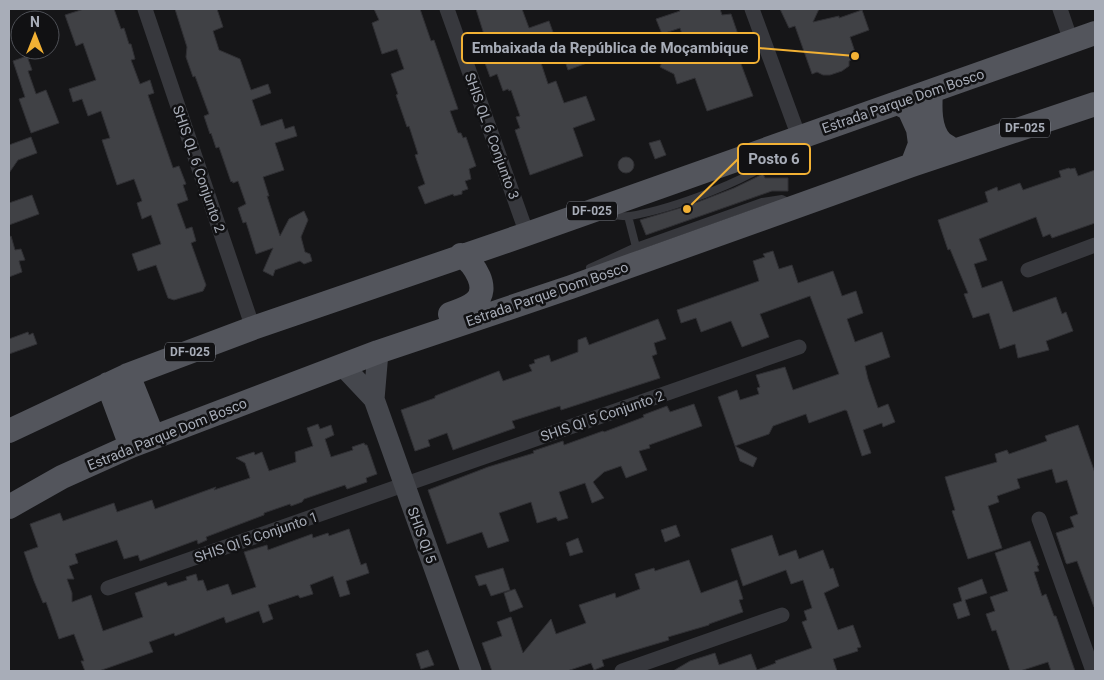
<svg xmlns="http://www.w3.org/2000/svg" width="1104" height="680" font-family="Roboto,sans-serif">
<rect width="100%" height="100%" fill="#161618"/>
<path fill="#404145" stroke="#303034" d="M84 9H114L121 29 124 28 129 44H131L135 59 131 60 140 84 150 80 154 93 148 95 154 113 173 168 179 166 186 184 183 185 188 200 177 204 186 229 192 227 196 241 191 243 206 285 203 291 174 300 168 298 156 265 138 271 132 254 161 244 151 215 142 219 137 203 142 201 134 179 117 185 102 140 110 138 101 111 88 116 82 99 73 102 69 89 96 80 83 43 76 46 65 15Z
M175 9H217L223 27 213 31 219 50 240 59 251 90 268 84 271 93 252 100 261 126 282 119 285 129 294 126 297 136 275 143 284 170 263 177 269 196H267L280 236 289 219 304 211 308 220 301 237 305 252 310 254 312 261 304 264 300 261 275 270 273 276 263 271 273 248 256 254 246 222 243 223 238 208 246 204 238 181 233 183 232 181 231 182 219 147 216 148 211 133 210 134 204 116 209 114 195 76 193 77 186 57 187 47Z
M374 9H420L431 41 434 40 458 109 450 111 458 133H461L463 138 466 137 476 166 469 169 471 179 465 181 468 189 462 191V194L454 196 453 194 425 204 418 187 425 184 415 155 418 154 409 126 407 127 396 95 398 94 391 74 404 69 397 49 382 54 372 23 379 20Z
M476 9H522L529 28 549 21 554 35 534 42 548 84 556 81 564 103 586 96 595 120 573 128 583 156 530 175 515 130 520 128 516 117 520 116 511 90 509 91 508 89 503 91 497 74 490 77 485 63 492 60Z
M679 9H720L722 15 731 14 742 46 735 48 753 96 707 111 695 78 677 84 674 74 660 67 664 57 674 61 689 56 680 28 662 34 656 19 680 11Z
M780 9H819L813 22 839 16V18L862 10 869 30 850 37 857 58 849 61V66L842 71 830 75H823L817 72 812 74 795 26 789 28Z
M595 51 598 59 568 70 565 61Z
M27 56 32 70 28 71 36 94 46 90 59 123 31 133 19 99 25 97 13 61Z
M31 137 37 153 18 160 9 173V145Z
M660 140 666 155 655 159 649 143Z
M618 165a8 8 0 1 1 16 0a8 8 0 1 1-16 0Z
M1069 168 1070 169 1075 168 1078 176 1095 170V223L1052 238 1050 234 1043 237 1036 217 979 239 987 260 974 264 982 288 1002 281 1013 312 1056 297 1062 314 1066 312 1073 331 1046 341 1049 350 1018 358 1015 344 1000 349 989 313 973 318 964 294 968 293 950 249 948 250 938 220 988 202 985 192 997 187 998 191 1020 183 1023 190 1061 177 1059 171Z
M763 174 765 178H788V191H772L646 235 640 220 690 205 734 188Z
M32 195 39 214 9 225V203Z
M11 236 15 250 21 249 25 260 19 261 22 272 9 277V237Z
M773 251 779 269 792 265 798 283 833 271 842 296 856 291 863 313 847 319 855 342 882 332 890 357 865 366 868 379 878 408 888 404 895 422 883 427 882 423 863 430 871 453 862 456 847 411 845 410 809 423 806 414 773 426 769 434 735 446 718 397 737 390 740 400 759 394 757 388 760 387 756 375 785 367 793 390 839 374 810 296 760 314 769 337 742 347 731 321 701 332 696 318 681 323 677 310 759 281 753 261 765 257 763 254Z
M658 319 666 339 654 343 657 354 652 356 660 378 561 410 560 406 512 421 515 428 453 450 447 433 428 440 430 446 415 451 401 410 435 398V396L499 371 503 381 532 371 529 365 535 363 534 360 549 355 551 362 578 352V340L586 337 589 345Z
M28 332 29 335 33 333 37 344 9 354V339Z
M694 404 702 426 649 445 650 448 639 451 647 470 626 478 621 466 604 472 593 482 604 498 592 503 585 483 559 492 568 518 558 521 556 517 537 523 531 502 499 513 509 541 488 548 482 532 447 544 428 490 488 467 534 453 533 451 563 441 564 445 603 431 604 432 644 417 643 415 667 406 670 412Z
M318 424 320 429 331 425 334 435 325 439 331 457 353 450 352 447 364 443 365 445H367L377 474 366 478 367 482 347 489 345 485 304 499 302 502 291 506 290 504 264 513V515L206 537 207 540 198 544 197 540 140 561 138 555 124 559 117 540 75 554 78 563 69 566 74 579H67L72 593V602L91 595 103 631 143 617 135 593 166 582 168 586 187 580 186 577 196 574 198 581 203 580 207 591 228 584 232 595 256 587 244 552 267 545 268 550 312 534 313 538 328 533 329 536 349 529 361 565 366 563 369 573 346 581 350 594 340 597 333 576 310 585 313 594 300 598 298 595 268 605 273 619 263 623 259 611 226 623 224 617 175 636 174 633 149 642 153 652 99 671H85L81 661H84L74 634 59 639 46 602 43 603 34 581 24 552 38 547 30 524 60 513 63 521 114 503 117 512 152 500 155 509 216 487 214 490 250 478 245 463 236 458 254 452 255 455 262 452 269 471 296 462 295 452 313 446 307 428Z
M1078 425 1095 473V606L1094 607 1077 561 1067 564 1066 563 1056 533 1074 527 1070 517 1078 514 1067 480 1056 483 1052 469 1017 479 1020 488 997 496 999 502 988 506 1002 548 968 559 952 511 955 510 945 477 997 462 995 454 1007 450 1009 454 1047 441 1045 436Z
M735 446 757 458 753 467 740 461Z
M676 525 680 536 665 542 661 530Z
M772 535 779 556 796 550 799 559 823 550 830 569 833 568 839 586 824 593 838 630 853 625 861 647 857 648 858 651 833 659 837 671H673L690 661 715 653 719 665 751 654 757 670 776 663 775 661 812 648 802 622 807 620 804 611 812 608 803 580 791 584 786 570 743 586 731 549Z
M578 538 583 552 570 556 566 543Z
M1030 541 1039 565 1037 566 1039 571 1034 572 1042 596 1046 594 1054 616H1056L1075 671H1051L1048 662 1020 671H1010L996 630 992 631 986 614 995 611 990 597 1008 591 995 553Z
M689 560 701 593 737 580 743 599 739 600 743 612 709 624V625L668 637 669 640 602 660 604 666 594 670 591 663 567 671H492L482 643 502 636 497 622 511 617 523 653 551 619 556 634 586 623 579 605 615 593 616 598 640 589 635 574 654 568 655 571Z
M503 568 510 590 491 596 486 584 479 586 475 576Z
M982 579 987 593 965 600 970 615 958 619 953 604 962 601 958 588Z
M515 589 523 607 510 612 504 593Z
M428 650 434 665 421 669 416 654Z"/>
<g fill="none" stroke-linecap="round" stroke-linejoin="round">
<path stroke="#37383d" stroke-width="8" d="M606 214C614 215 622 217 630 216 671 209 753 180 783 152
M628 216 636 247
M590 268 636 247 762 202 782 199 790 203"/>
<path stroke="#37383d" stroke-width="15" d="M145 9 253 328
M447 9 527 234
M752 9 799 137
M1060 9 1071 41
M1028 270 1095 245
M1039 519 1093 671
M108 588 799 347
M622 671 782 615"/>
<path stroke="#45474d" stroke-width="21" d="M342 365 374 399 471 671
M374 399 378 352"/>
<path stroke="#53555c" stroke-width="24" d="M931 92C930 107 929 129 941 142 945 145 950 148 954 151
M898 103 909 109 918 129 920 144 912 165
M450 314C458 311 469 308 475 302 491 289 474 263 461 255
M128 375 153 437
M108 384 131 446
M9 431 128 375 253 328 527 234 1095 33
M9 507 62 477 131 446 378 352 571 287 912 165 1095 104"/>
</g>
<g text-anchor="middle" stroke-width="5" stroke-linejoin="round" paint-order="stroke">
<g fill="#111113" stroke="#7b7e86" stroke-width="1">
<rect x="1000" y="118.5" width="50" height="19" rx="4"/>
<rect x="567" y="201.5" width="50" height="19" rx="4"/>
<rect x="165" y="342.5" width="50" height="19" rx="4"/>
</g>
<g font-size="12" font-weight="bold" fill="#a8adb8">
<text x="1025" y="132">DF-025</text>
<text x="592" y="215">DF-025</text>
<text x="190" y="356">DF-025</text>
</g>
<g font-size="14" fill="#a8adb8" stroke="#111113">
<text transform="translate(903 101) rotate(-19)" y="5">Estrada Parque Dom Bosco</text>
<text transform="translate(492 136) rotate(70)" y="5">SHIS QL 6 Conjunto 3</text>
<text transform="translate(199 169) rotate(71)" y="5">SHIS QL 6 Conjunto 2</text>
<text transform="translate(547 294) rotate(-19)" y="5">Estrada Parque Dom Bosco</text>
<text transform="translate(602 416) rotate(-19)" y="5">SHIS QI 5 Conjunto 2</text>
<text transform="translate(167 434) rotate(-22)" y="5">Estrada Parque Dom Bosco</text>
<text transform="translate(422 535) rotate(70)" y="5">SHIS QI 5</text>
<text transform="translate(256 537) rotate(-19)" y="5">SHIS QI 5 Conjunto 1</text>
</g>
</g>
<path fill="none" stroke="#f2b134" stroke-width="2" d="M855 56L759 48M687 209L738 159"/>
<g fill="#f2b134" stroke="#111113" stroke-width="2">
<circle cx="855" cy="56" r="5"/>
<circle cx="687" cy="209" r="5"/>
</g>
<g fill="#111113" stroke="#f2b134" stroke-width="2">
<rect x="462" y="33" width="297" height="30" rx="5"/>
<rect x="738" y="144" width="72" height="30" rx="5"/>
</g>
<g font-size="15" text-anchor="middle" font-weight="bold" fill="#a8adb8">
<text x="610" y="53">Embaixada da República de Moçambique</text>
<text x="774" y="164">Posto 6</text>
</g>
<rect width="1104" height="680" fill="none" stroke="#a8adb8" stroke-width="20"/>
<g transform="translate(35 35)"><circle r="24" fill="#111113" stroke="#4d4f55"/>
<path d="M0-4L9 19L0 12L-9 19Z" fill="#f2b134"/>
<text y="-8" font-size="14" font-weight="bold" text-anchor="middle" fill="#a8adb8">N</text>
</g>
</svg>
